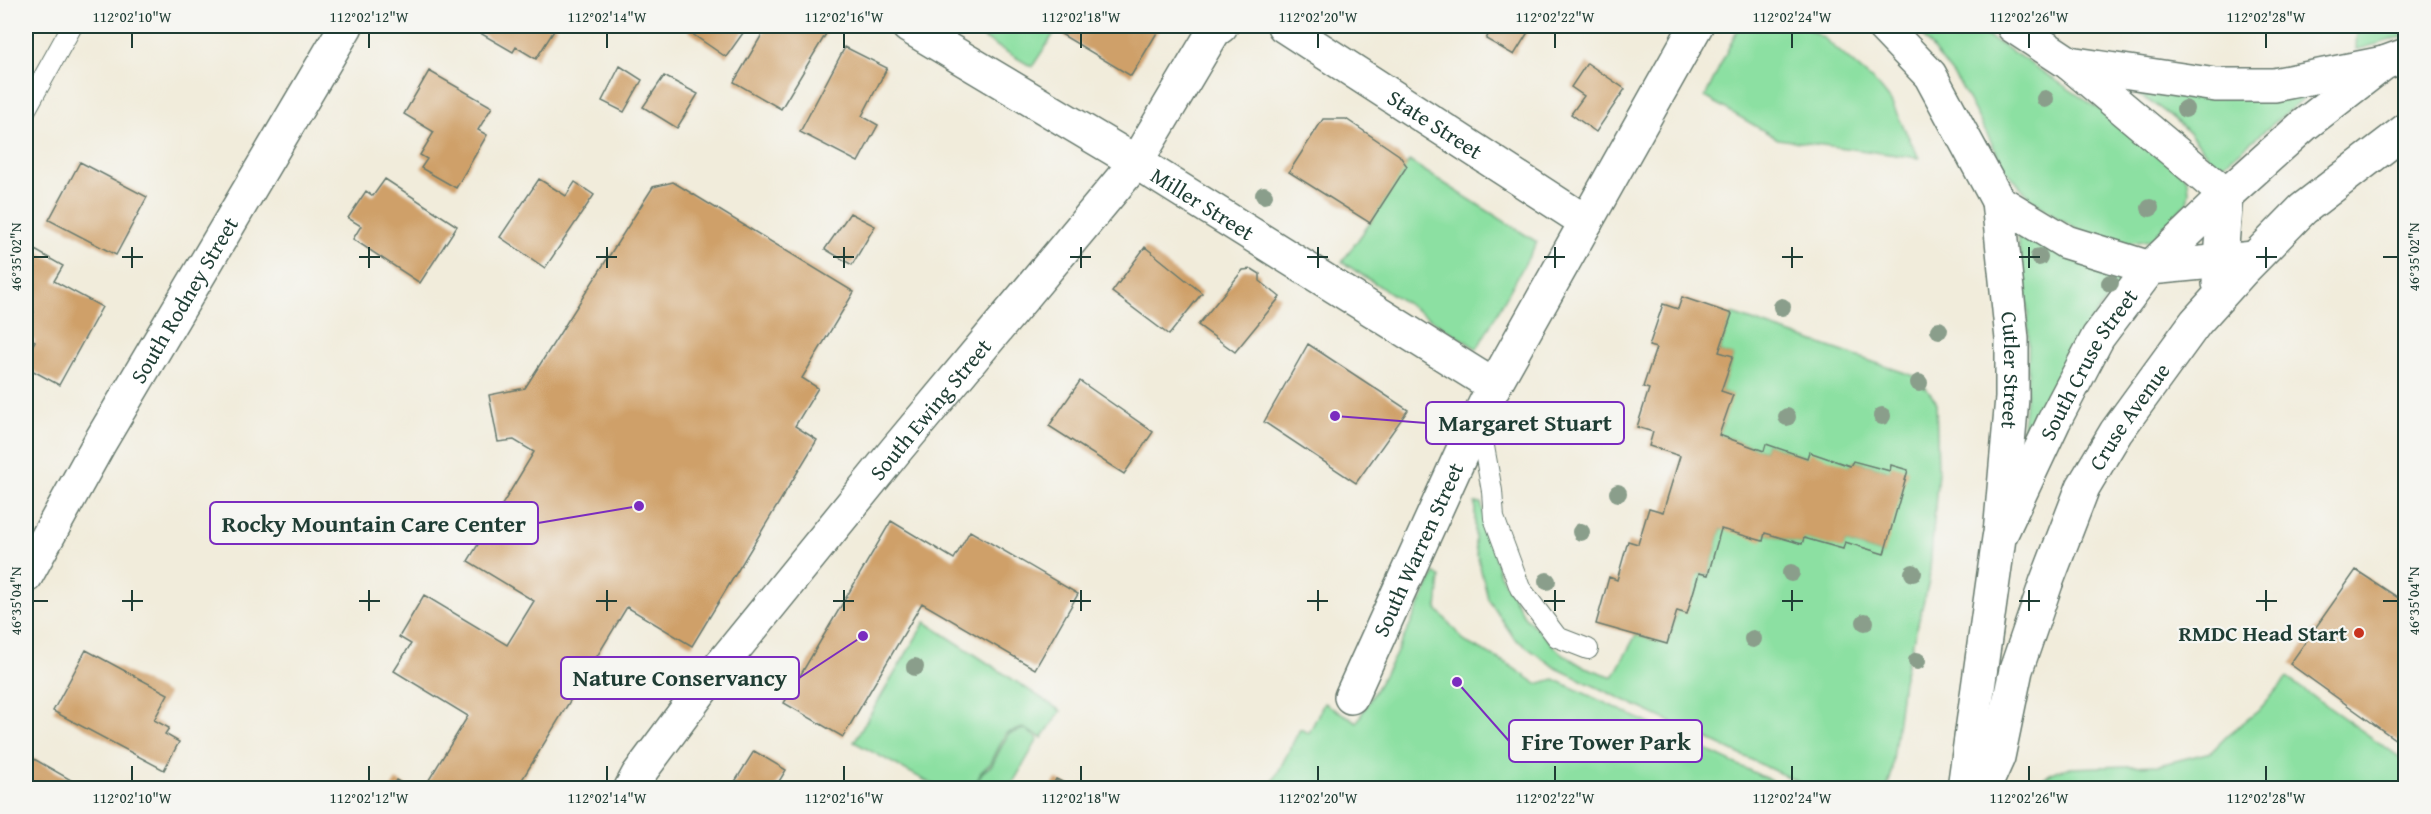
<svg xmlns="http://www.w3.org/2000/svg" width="2431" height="814" font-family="'Gentium Book Plus',serif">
<rect width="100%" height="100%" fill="#f6f6f2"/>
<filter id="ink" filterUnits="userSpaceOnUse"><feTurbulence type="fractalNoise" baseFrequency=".0167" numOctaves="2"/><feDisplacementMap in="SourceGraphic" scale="12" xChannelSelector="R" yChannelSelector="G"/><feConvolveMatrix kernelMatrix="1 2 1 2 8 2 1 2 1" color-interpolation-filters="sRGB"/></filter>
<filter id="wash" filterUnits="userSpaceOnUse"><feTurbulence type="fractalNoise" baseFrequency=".008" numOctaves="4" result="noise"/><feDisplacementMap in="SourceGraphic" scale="24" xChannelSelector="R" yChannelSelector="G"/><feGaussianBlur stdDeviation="1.35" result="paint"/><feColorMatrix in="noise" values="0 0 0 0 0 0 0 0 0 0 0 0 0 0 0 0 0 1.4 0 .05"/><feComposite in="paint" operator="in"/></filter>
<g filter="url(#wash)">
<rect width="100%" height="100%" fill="#f1ecdb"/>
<path fill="#8ce0a2" stroke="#568e6b" stroke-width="1.5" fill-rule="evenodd" d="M963 26H1059L1032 67Z
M1739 26H1803L1825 39 1878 85 1890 100 1919 158 1778 139 1705 97Z
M1915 26H1971L2019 56 2153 145 2188 180 2189 192 2187 203 2151 240 2124 244 2094 237 2062 221 2030 198 2006 170 1960 84Z
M2357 26H2405V36L2356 50Z
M2134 86 2302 93 2303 99 2217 170C2197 137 2169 110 2134 93Z
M1409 161 1537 242 1477 349 1342 262 1370 223Z
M2022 236 2064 257 2112 274 2123 283 2097 312 2026 435 2022 434C2031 364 2032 307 2017 238Z
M1732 314 1917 377 1936 401 1938 471 1929 581 1903 680 1891 776 1887 788H1811L1556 668 1514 638 1488 599 1475 546V503H1481L1499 573 1524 616 1561 653 1582 666 1613 677 1636 635 1667 644 1677 611 1699 573 1708 575 1721 529 1765 533 1802 544 1804 538 1843 548 1845 542 1883 554 1892 465 1890 471 1854 461 1850 466 1807 458 1766 444 1764 451 1719 435 1732 395 1721 391 1733 356 1719 352Z
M1435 573 1440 577 1437 609 1465 642 1506 663 1537 684 1554 679 1787 788H1270L1300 729 1309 733 1324 703 1357 722 1394 658Z
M925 622 1061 711 1042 738 1025 729 1038 739 1010 788H939L854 742ZM1023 728 1025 729 1008 734 992 765 982 773 976 784 981 772 991 763 1006 733Z
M2287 678 2405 761V788H2037C2043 776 2055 770 2069 768L2159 765 2211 752 2229 734 2258 711Z"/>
<g id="blocks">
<path fill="#cfa069" d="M468 26H557L536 59 516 47 513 52Z
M691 26H748L726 57 688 31Z
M767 26H822L827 32 781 109 734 82Z
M1067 26H1161L1131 76 1061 34Z
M1493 26H1524L1530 29 1514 55 1486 39Z
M845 47 887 68 862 116 878 125 858 162 800 132Z
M1587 63 1625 89 1596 132 1571 114 1584 96 1571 87Z
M620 66 642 80 624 112 602 101Z
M429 71 492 107 478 130 487 135 456 188 421 168 427 159 420 155 434 132 404 114Z
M664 76 698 94 677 128 643 107Z
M1323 119H1346L1399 155 1407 166 1370 223 1289 172Z
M80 162 147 197 116 255 49 220Z
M385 179 457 226 420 283 353 239 361 226 348 218 366 191 373 196Z
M539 179 566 196 575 182 594 195 545 268 500 237Z
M673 182 854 292 802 378 818 388 795 426 817 440 692 646 627 607 517 788H424L468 716 394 671 411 644 399 637 424 595 507 645 534 601 468 561 534 452 514 440 498 442 489 395 525 388 653 187Z
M850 213 875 226 852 265 825 249Z
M26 245 63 266 54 281 102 307 59 385 26 367V358L35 341 26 336V328L34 312 26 308Z
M1145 247 1202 293 1169 335 1112 292Z
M1252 269 1260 274V281L1280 297 1235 352 1198 325 1243 270Z
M1682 297 1732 314 1719 352 1733 356 1721 391 1733 395 1719 435 1764 451 1766 444 1807 458 1809 452 1850 466 1853 461 1890 471 1891 465 1908 470 1884 554 1845 542 1843 549 1804 538 1802 544 1765 533 1763 541 1721 529 1708 575 1699 573 1687 614 1677 611 1667 644 1596 624 1609 577 1617 580 1628 541 1638 544 1649 508 1663 512 1680 456 1649 446 1653 432 1637 427 1649 389 1643 387 1656 348 1649 346 1663 304 1678 309Z
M1308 344 1408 410 1356 483 1264 422Z
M1080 381 1153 432 1124 474 1049 426Z
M891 521 954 559 970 531 1078 594 1035 669 922 603 843 737 784 703Z
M2356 570 2406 603V747L2290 664Z
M86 650 168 694 154 720 169 728 165 734 179 742 164 770 53 711Z
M754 751 786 770 775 788H731Z
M27 755 85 788H26Z
M1056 779 1075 788H1051Z
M396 780 405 785 411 788H391Z"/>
</g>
</g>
<g filter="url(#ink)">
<use href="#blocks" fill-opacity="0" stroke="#687a6e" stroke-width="1.5"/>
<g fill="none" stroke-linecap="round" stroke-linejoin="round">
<defs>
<path id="service" d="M26 109 72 26
M1479 419 1492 491 1494 518 1520 588 1557 637 1588 649"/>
<g id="minor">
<path id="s1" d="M908 26 1136 162 1494 386"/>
<path id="s2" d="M1284 26 1586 222"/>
<path d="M1883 26 1930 75 1998 201 2066 242 2150 268 2254 258"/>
<path d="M2013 26 2069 63 2226 195 2219 283"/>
<path d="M2069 63 2216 85H2274L2384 63"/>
<path id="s3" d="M1998 201 2012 339V398L2000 534"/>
<path id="s4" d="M26 576 100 442 346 26"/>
<path id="s5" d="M1351 697 1472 430 1494 386 1696 26"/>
<path id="s6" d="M631 788 638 775 705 685 896 450 1136 162 1214 31 1221 26"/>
</g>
<g id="tertiary">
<path id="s7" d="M1964 788 1999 538 2054 421 2098 337 2150 268 2226 195 2304 125 2384 63 2406 55"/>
<path id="s8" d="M1984 788 1998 757 2016 670 2046 583 2083 487 2116 432 2196 322 2243 270 2303 209 2406 130"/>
</g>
</defs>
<use href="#service" stroke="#687a6e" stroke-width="22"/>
<use href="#minor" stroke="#687a6e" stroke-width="36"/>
<use href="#tertiary" stroke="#687a6e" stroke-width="36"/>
<use href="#service" stroke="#fff" stroke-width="20"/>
<use href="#minor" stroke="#fff" stroke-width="33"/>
<use href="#tertiary" stroke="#fff" stroke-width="33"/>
</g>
<g fill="#8a9e8b">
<circle cx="2045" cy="99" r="9"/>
<circle cx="2185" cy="109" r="9"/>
<circle cx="1264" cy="195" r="9"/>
<circle cx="2150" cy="208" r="9"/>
<circle cx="2039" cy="257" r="9"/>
<circle cx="2110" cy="283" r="9"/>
<circle cx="1782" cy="307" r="9"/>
<circle cx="1939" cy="330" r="9"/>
<circle cx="1919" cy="383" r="9"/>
<circle cx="1882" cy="416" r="9"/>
<circle cx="1787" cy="417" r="9"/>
<circle cx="1618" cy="493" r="9"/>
<circle cx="1581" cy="532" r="9"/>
<circle cx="1791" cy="573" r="9"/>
<circle cx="1913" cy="573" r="9"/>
<circle cx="1547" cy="581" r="9"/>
<circle cx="1865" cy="622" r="9"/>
<circle cx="1753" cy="639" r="9"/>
<circle cx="1917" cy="661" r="9"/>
<circle cx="915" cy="667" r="9"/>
</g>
</g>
<path fill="none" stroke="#1f3d34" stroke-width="2" d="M132 33V48M369 33V48M607 33V48M844 33V48M1081 33V48M1318 33V48M1555 33V48M1792 33V48M2029 33V48M2266 33V48M132 247V268M369 247V268M607 247V268M844 247V268M1081 247V268M1318 247V268M1555 247V268M1792 247V268M2029 247V268M2266 247V268M33 257H48M122 257H143M359 257H380M596 257H617M833 257H854M1070 257H1091M1307 257H1328M1544 257H1565M1782 257H1803M2019 257H2040M2256 257H2277M2383 257H2398M132 590V611M369 590V611M607 590V611M844 590V611M1081 590V611M1318 590V611M1555 590V611M1792 590V611M2029 590V611M2266 590V611M33 601H48M122 601H143M359 601H380M596 601H617M833 601H854M1070 601H1091M1307 601H1328M1544 601H1565M1782 601H1803M2019 601H2040M2256 601H2277M2383 601H2398M132 766V781M369 766V781M607 766V781M844 766V781M1081 766V781M1318 766V781M1555 766V781M1792 766V781M2029 766V781M2266 766V781"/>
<circle fill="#c8321e" stroke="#f6f6f2" stroke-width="2" cx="2359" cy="633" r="6"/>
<g text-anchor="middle" stroke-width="4.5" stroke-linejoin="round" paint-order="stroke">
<g font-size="22" fill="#1f3d34" stroke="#f6f6f2">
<text dy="8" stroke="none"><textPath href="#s2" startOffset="180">State Street</textPath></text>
<text dy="8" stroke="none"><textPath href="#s1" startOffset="344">Miller Street</textPath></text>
<text dy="8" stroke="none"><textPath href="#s4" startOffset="318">South Rodney Street</textPath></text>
<text dy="8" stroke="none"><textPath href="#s7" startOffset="448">South Cruse Street</textPath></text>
<text dy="8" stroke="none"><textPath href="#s3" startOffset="170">Cutler Street</textPath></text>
<text dy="8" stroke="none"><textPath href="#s6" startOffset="483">South Ewing Street</textPath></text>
<text dy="8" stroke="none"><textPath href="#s8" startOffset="402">Cruse Avenue</textPath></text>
<text dy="8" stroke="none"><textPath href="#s5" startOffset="162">South Warren Street</textPath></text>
</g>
<g font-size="22" font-weight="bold" fill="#1f3d34" stroke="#f6f6f2" text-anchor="end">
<text x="2347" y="641">RMDC Head Start</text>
</g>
</g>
<path fill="none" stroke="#7b2cbf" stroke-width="2" d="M1335 416L1426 423M639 506L538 523M863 636L799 678M1457 682L1509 741"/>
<g fill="#7b2cbf" stroke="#f6f6f2" stroke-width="2">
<circle cx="1335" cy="416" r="6"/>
<circle cx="639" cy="506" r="6"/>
<circle cx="863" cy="636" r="6"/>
<circle cx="1457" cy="682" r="6"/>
</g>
<g fill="#f6f6f2" stroke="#7b2cbf" stroke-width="2">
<rect x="1426" y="402" width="198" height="42" rx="6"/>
<rect x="210" y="502" width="328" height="42" rx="6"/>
<rect x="561" y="657" width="238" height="42" rx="6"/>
<rect x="1509" y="720" width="193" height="42" rx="6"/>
</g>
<g font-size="24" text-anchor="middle" font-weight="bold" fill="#1f3d34">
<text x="1525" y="431">Margaret Stuart</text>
<text x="374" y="532">Rocky Mountain Care Center</text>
<text x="680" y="686">Nature Conservancy</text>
<text x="1606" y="750">Fire Tower Park</text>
</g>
<rect width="2431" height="814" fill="none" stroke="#f6f6f2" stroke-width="66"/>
<rect x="33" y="33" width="2365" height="748" fill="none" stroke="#1f3d34" stroke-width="2"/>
<g font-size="15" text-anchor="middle" fill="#1f3d34">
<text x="132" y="22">112°02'10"W</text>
<text x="369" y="22">112°02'12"W</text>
<text x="607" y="22">112°02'14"W</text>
<text x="844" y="22">112°02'16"W</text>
<text x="1081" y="22">112°02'18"W</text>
<text x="1318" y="22">112°02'20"W</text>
<text x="1555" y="22">112°02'22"W</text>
<text x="1792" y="22">112°02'24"W</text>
<text x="2029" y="22">112°02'26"W</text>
<text x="2266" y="22">112°02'28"W</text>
<text transform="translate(2414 257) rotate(-90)" y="5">46°35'02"N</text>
<text transform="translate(16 257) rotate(-90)" y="5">46°35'02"N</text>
<text transform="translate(2414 601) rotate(-90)" y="5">46°35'04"N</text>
<text transform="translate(16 601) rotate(-90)" y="5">46°35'04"N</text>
<text x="132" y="803">112°02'10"W</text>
<text x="369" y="803">112°02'12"W</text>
<text x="607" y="803">112°02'14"W</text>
<text x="844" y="803">112°02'16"W</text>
<text x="1081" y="803">112°02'18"W</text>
<text x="1318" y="803">112°02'20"W</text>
<text x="1555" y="803">112°02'22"W</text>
<text x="1792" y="803">112°02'24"W</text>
<text x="2029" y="803">112°02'26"W</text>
<text x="2266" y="803">112°02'28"W</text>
</g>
</svg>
